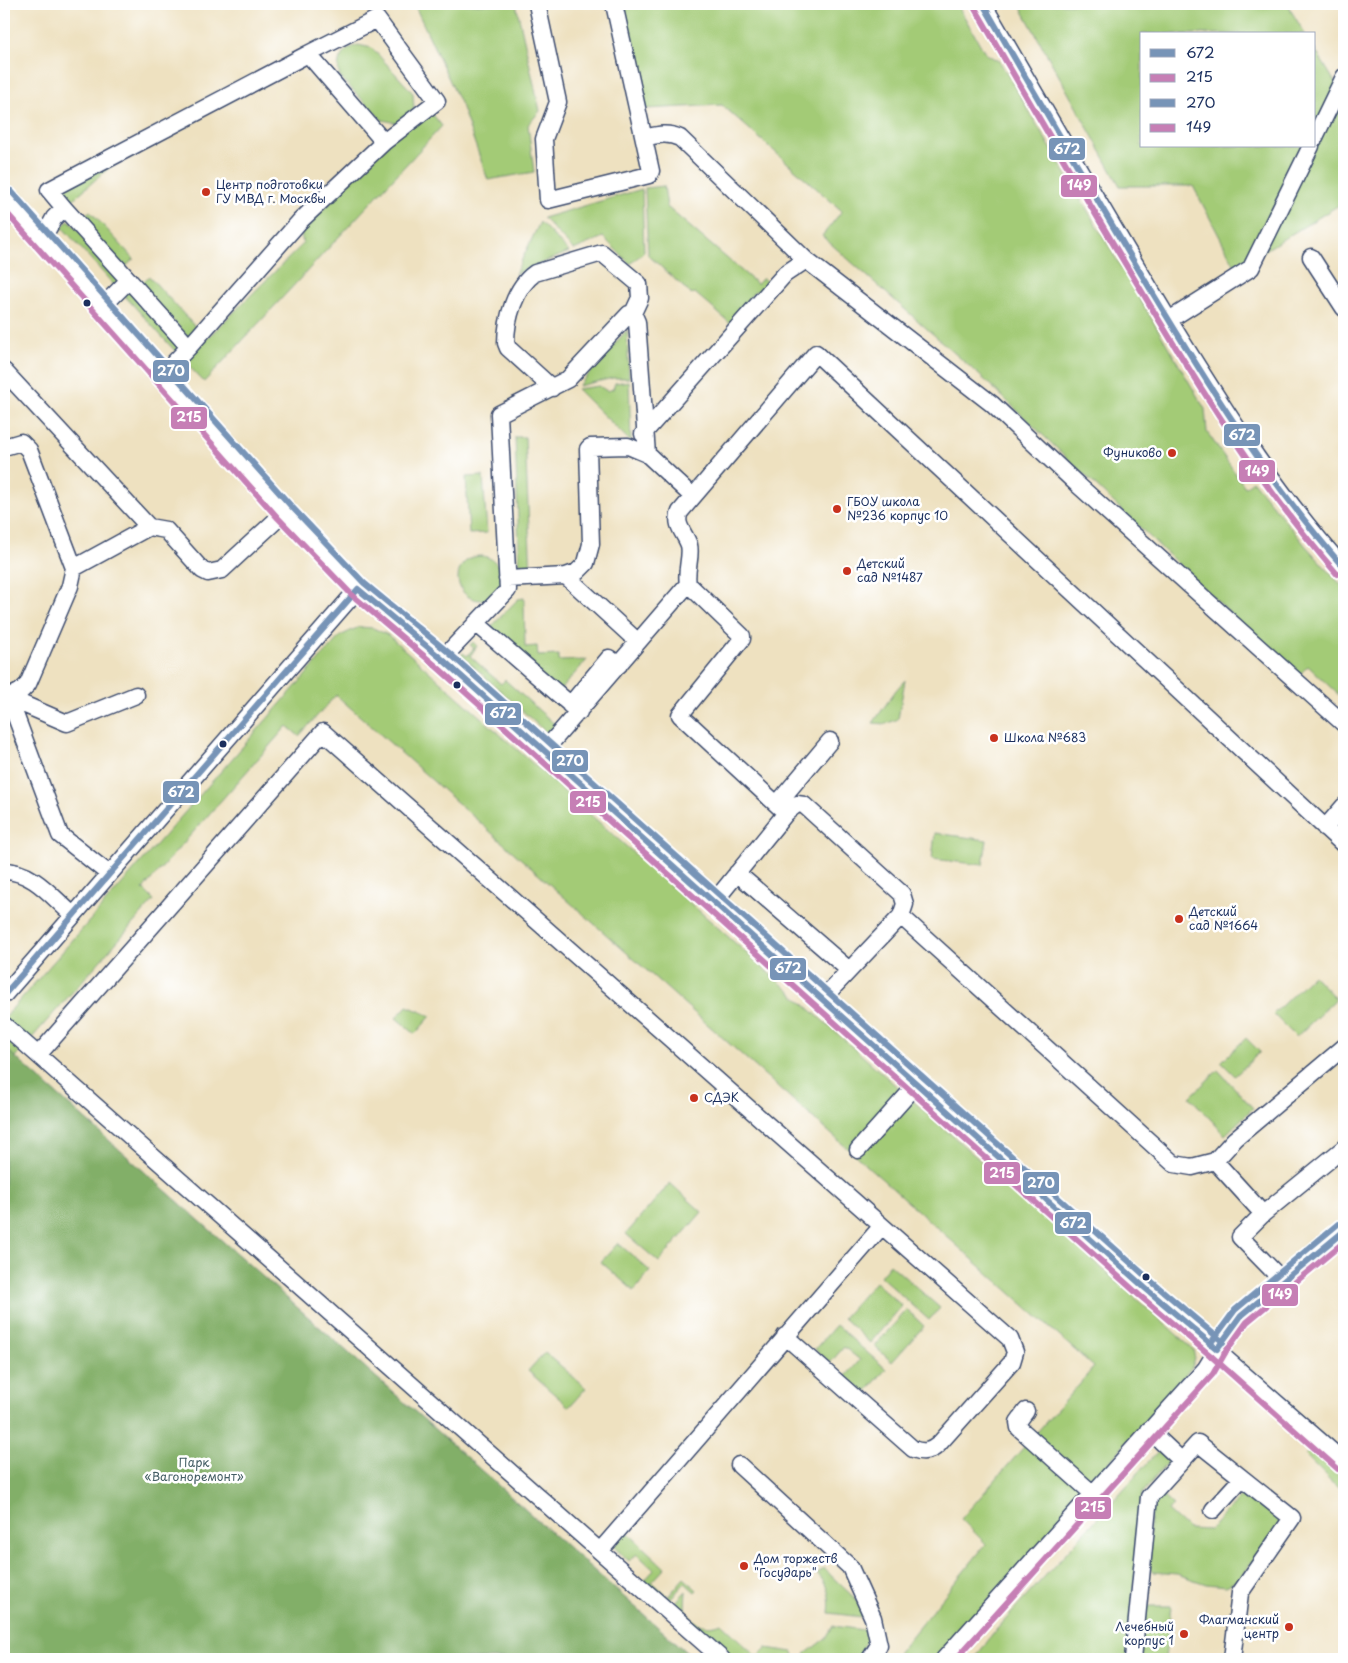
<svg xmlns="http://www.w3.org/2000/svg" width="1348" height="1663" font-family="'Playpen Sans',sans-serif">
<rect width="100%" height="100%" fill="#fff"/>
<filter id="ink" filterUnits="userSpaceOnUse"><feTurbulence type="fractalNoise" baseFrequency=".02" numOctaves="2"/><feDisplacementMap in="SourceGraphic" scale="10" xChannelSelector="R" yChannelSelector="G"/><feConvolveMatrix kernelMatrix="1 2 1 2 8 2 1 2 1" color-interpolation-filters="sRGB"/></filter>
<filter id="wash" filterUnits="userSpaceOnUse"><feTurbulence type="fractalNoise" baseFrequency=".0096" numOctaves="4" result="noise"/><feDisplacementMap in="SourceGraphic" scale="20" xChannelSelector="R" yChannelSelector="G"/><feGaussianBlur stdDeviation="1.12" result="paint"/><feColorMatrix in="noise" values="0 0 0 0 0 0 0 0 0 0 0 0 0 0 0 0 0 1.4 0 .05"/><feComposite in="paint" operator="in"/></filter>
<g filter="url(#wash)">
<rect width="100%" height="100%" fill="#eee1c0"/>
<path fill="#a3cb76" stroke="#5f7d6a" d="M414 4H516L540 111 528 125 534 172 488 180 461 105Z
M619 4H957L985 53 1000 62 1205 409 1207 432 1245 487 1253 481 1305 545 1344 588V700L1308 666 1297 677 986 381 822 236 842 211 722 105 646 109Z
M1019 4H1287L1305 34H1142V146H1314V48L1344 97V202L1236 268 1193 186H1120Z
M358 45 372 48 413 93 414 109 398 123 382 120 340 77C335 61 342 49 358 45Z
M430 111 442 126 204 382 184 361 303 244 301 233 384 145Z
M119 159 70 202 61 188Z
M664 186 667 207 757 284 763 278 769 284 762 292 755 291 741 308 749 316 738 330 695 293 691 294 648 255 645 188Z
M642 189 644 252 630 264 603 237 574 250 543 218Z
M90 211 134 259 124 268 80 219Z
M69 220 121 278 114 285 62 227Z
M540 222 569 252 515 274Z
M149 276 198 330 189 338 140 285Z
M130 288 183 345 176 352 123 294Z
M627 330 629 378H613L578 386Z
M629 381 631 442 577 389 599 386 607 391 613 389 615 383Z
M515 437H525L531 575H520Z
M483 476 487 533 469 534 466 477Z
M458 578a22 22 0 1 1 44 0a22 22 0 1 1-44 0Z
M524 598 525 647 537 646 538 656 559 655V661L587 660 558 692 491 627 518 599Z
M359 627 373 628 388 635 1193 1349 1195 1359 1192 1367 940 1657 893 1659 986 1544 961 1519 1094 1367 336 695 299 736 287 726 143 889 154 900 15 1057 4 1047V1018L340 636Z
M473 642 477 646 470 656 501 684 505 680 559 728 551 737 461 655 463 653 467 656 474 648 470 645Z
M905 680 898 719 886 724 873 723 896 690Z
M935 833 987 840 983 865 932 859Z
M1313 975 1336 999 1296 1037 1273 1014Z
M407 1006 431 1016 415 1034 396 1018Z
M1246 1038 1260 1052 1235 1076 1221 1062Z
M1218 1070 1253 1108 1225 1135 1190 1097Z
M670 1183 702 1212 659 1262 626 1234Z
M618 1243 650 1271 634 1291 601 1262Z
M890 1264 940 1308 929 1320 880 1276Z
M875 1282 902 1306 870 1343 843 1318Z
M907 1310 924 1326 892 1362 874 1346Z
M836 1325 886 1369 865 1393 846 1376 860 1360 844 1347 830 1363 815 1349Z
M545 1352 586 1388 569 1407 528 1371Z
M1159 1450 1170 1459 1142 1494 1128 1659H974L997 1629Z
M1310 1450 1344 1480V1494L1305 1455Z
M1245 1491 1280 1514 1282 1521 1240 1579 1226 1586 1206 1584 1177 1574 1153 1572 1148 1566 1151 1505 1161 1494 1173 1505 1168 1511 1188 1529 1210 1530Z
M627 1532 665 1568 652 1582 667 1595 664 1599 644 1581 654 1570 637 1554 629 1561 613 1546Z
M823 1568 862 1605V1617L829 1613C831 1597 828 1585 817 1573Z
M684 1578 697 1590 695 1592 685 1583 667 1602 665 1600Z
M686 1591 685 1608C691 1623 706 1630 721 1623L757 1657 766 1648 793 1652 795 1659H732L672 1606Z
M1144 1606H1171L1165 1659H1139Z
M833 1626 871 1631 859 1656 857 1659H807L805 1654 826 1638Z"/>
<path fill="#82af67" stroke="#4e6f62" d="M4 1047 15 1057 694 1659H4Z"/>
</g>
<g filter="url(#ink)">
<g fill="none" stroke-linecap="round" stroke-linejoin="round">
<defs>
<path id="minor" d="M537 4 558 102 544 139 548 200 649 175 651 171 614 4
M983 4C1048 116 1113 229 1181 340 1230 419 1281 499 1344 568
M308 54 377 19 437 101 384 142
M644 138C657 135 667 132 680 138L806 260
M1314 139 1344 77
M4 197 285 512 358 589 442 659 1145 1288 1344 1462
M4 219 18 212
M42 240 54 218 64 208 189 347 300 221 384 142 308 54 49 190 64 208
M1311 257 1344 308
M102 307 129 280
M1169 320 1251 268 1311 146
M4 371 149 527 166 530 202 570 208 573 222 570 285 512
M163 374 189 347
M552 388 508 348 506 343C506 319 515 287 535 273L602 253 639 284 640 298 633 313
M643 434 785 274 806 260 992 404 1078 485 1344 724
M4 447 21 442 29 450 74 568 70 586 28 684 21 691 4 700
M74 568 149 527
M566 576 638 642
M507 579 566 576 577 572 586 563 591 544 588 449 590 447 628 446 647 454
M688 584 742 636V639L680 715 786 813 714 902
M476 623 579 712
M442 659 508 590 499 414 568 379 629 314 633 313 637 322 647 454 692 496
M570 705 609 658 619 665
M544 751 688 584C685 571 692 556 689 545 685 533 674 525 680 512L816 353 1344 845
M777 804 830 741
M786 813 797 804 804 805 902 894 905 904 901 916 1174 1164 1192 1167 1215 1161
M1325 828 1344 806
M4 871C33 871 52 897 73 915
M737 873 849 970
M109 874 60 835 9 698 67 723 136 695
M4 995 358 589
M823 998 901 916
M4 1025 722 1659
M1344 1047 1235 1139 1215 1161 1263 1214 1344 1148
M38 1055 323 732 1010 1339 1015 1352 1012 1362 938 1445C930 1452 923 1453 913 1449L785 1336
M858 1150 918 1083
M1263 1214 1240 1237 1283 1281
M1026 1411 1018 1422 1019 1428 1092 1493
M1149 1430 1182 1461
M739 1465 850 1567 873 1618 879 1645 870 1659
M1213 1510 1242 1478
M600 1551 881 1227
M944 1659 1206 1368 1230 1329 1241 1316 1344 1231
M1133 1659 1149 1497 1198 1443 1292 1518 1240 1593 1232 1659"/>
</defs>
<use href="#minor" stroke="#3b4a6d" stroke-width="19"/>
<use href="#minor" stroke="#fff" stroke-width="16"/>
<defs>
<path id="bus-1" d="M983 4C1037 97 1091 190 1146 282 1206 382 1267 480 1344 568
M358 589 442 659 1145 1288 1217 1349
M4 995 358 589
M1217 1349 1241 1316 1344 1231"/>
<path id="bus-2" d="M4 210 278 518 352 595 436 666 1139 1295 1211 1356
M956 1659 1213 1374 1225 1353"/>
<path id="bus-3" d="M11 191 291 506 364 583 448 652 1151 1281 1223 1342
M1210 1344 1235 1310 1338 1224"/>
<path id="bus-4" d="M975 8C1029 101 1083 194 1138 285 1198 386 1260 485 1337 574
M1224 1354 1247 1322 1344 1242
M1211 1356 1338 1469"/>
</defs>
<use href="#bus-1" stroke="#fff" stroke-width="10"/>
<use href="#bus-2" stroke="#fff" stroke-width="10"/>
<use href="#bus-3" stroke="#fff" stroke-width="10"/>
<use href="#bus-4" stroke="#fff" stroke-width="10"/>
<use href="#bus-1" stroke="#7794b7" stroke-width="6"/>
<use href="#bus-2" stroke="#c67fb5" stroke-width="6"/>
<use href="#bus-3" stroke="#7794b7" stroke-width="6"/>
<use href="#bus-4" stroke="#c67fb5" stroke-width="6"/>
</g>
</g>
<g fill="#c8321e" stroke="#fff" stroke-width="2">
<circle cx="206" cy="192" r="5"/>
<circle cx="1172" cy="453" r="5"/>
<circle cx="837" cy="509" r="5"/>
<circle cx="847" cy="571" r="5"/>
<circle cx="994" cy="738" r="5"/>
<circle cx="1179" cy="919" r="5"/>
<circle cx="694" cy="1098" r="5"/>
<circle cx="744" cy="1566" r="5"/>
<circle cx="1289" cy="1627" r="5"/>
<circle cx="1184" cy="1634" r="5"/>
</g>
<g fill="#1b2f5e" stroke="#fff" stroke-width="2">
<circle cx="87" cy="303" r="4.5"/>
<circle cx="457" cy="685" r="4.5"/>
<circle cx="223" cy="744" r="4.5"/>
<circle cx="1146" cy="1277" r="4.5"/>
</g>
<g text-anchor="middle" stroke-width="5" stroke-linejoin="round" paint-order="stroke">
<g font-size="12" fill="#1b2f5e" stroke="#fff" text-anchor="start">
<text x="216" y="189">Центр подготовки<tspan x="216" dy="14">ГУ МВД г. Москвы</tspan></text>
<text x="1162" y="457" text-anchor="end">Фуниково</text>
<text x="847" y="506">ГБОУ школа<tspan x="847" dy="14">№236 корпус 10</tspan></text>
<text x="857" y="568">Детский<tspan x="857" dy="14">сад №1487</tspan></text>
<text x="1004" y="742">Школа №683</text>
<text x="1189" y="916">Детский<tspan x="1189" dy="14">сад №1664</tspan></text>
<text x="704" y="1102">СДЭК</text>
<text x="754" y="1563">Дом торжеств<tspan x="754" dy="14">"Государь"</tspan></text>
<text x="1279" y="1624" text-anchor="end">Флагманский<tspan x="1279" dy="14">центр</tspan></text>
<text x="1174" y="1631" text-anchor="end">Лечебный<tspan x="1174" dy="14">корпус 1</tspan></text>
</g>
<g font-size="12" fill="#445e65" stroke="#fff">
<text x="194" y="1467">Парк<tspan x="194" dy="14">«Вагоноремонт»</tspan></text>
</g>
</g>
<g stroke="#fff" stroke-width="2">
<rect x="1048" y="137" width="38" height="24" rx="5" fill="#7794b7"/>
<rect x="1060" y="174" width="38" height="24" rx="5" fill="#c67fb5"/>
<rect x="152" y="359" width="38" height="24" rx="5" fill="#7794b7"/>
<rect x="170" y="406" width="38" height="24" rx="5" fill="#c67fb5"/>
<rect x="1223" y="423" width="38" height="24" rx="5" fill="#7794b7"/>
<rect x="1238" y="459" width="38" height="24" rx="5" fill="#c67fb5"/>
<rect x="484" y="702" width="38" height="24" rx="5" fill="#7794b7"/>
<rect x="551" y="749" width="38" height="24" rx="5" fill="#7794b7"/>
<rect x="162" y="780" width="38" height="24" rx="5" fill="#7794b7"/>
<rect x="569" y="790" width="38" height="24" rx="5" fill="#c67fb5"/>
<rect x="769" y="957" width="38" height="24" rx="5" fill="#7794b7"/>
<rect x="983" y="1161" width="38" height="24" rx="5" fill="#c67fb5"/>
<rect x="1022" y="1171" width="38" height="24" rx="5" fill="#7794b7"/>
<rect x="1054" y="1211" width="38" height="24" rx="5" fill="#7794b7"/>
<rect x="1261" y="1283" width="38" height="24" rx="5" fill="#c67fb5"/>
<rect x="1074" y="1496" width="38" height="24" rx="5" fill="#c67fb5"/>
</g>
<g font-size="14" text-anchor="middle" font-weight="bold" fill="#fff">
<text x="1067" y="154">672</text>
<text x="1079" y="190">149</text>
<text x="171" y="376">270</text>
<text x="189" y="422">215</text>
<text x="1242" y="440">672</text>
<text x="1257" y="476">149</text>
<text x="503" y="718">672</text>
<text x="570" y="766">270</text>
<text x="181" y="797">672</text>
<text x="588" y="807">215</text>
<text x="788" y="973">672</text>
<text x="1002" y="1178">215</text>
<text x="1041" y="1188">270</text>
<text x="1073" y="1228">672</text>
<text x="1280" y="1299">149</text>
<text x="1093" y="1512">215</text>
</g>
<rect width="1348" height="1663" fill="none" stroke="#fff" stroke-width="20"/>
<rect x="1140" y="32" width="175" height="115" fill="#ffffff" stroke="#a4acbf"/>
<rect x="1150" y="49" width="25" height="8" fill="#7794b7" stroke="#a4acbf"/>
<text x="1186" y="58" font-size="15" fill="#1b2f5e">672</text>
<rect x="1150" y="74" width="25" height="8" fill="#c67fb5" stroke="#a4acbf"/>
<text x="1186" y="82" font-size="15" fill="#1b2f5e">215</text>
<rect x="1150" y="99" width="25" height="8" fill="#7794b7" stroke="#a4acbf"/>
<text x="1186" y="108" font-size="15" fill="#1b2f5e">270</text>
<rect x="1150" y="124" width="25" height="8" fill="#c67fb5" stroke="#a4acbf"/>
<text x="1186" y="132" font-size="15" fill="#1b2f5e">149</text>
</svg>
